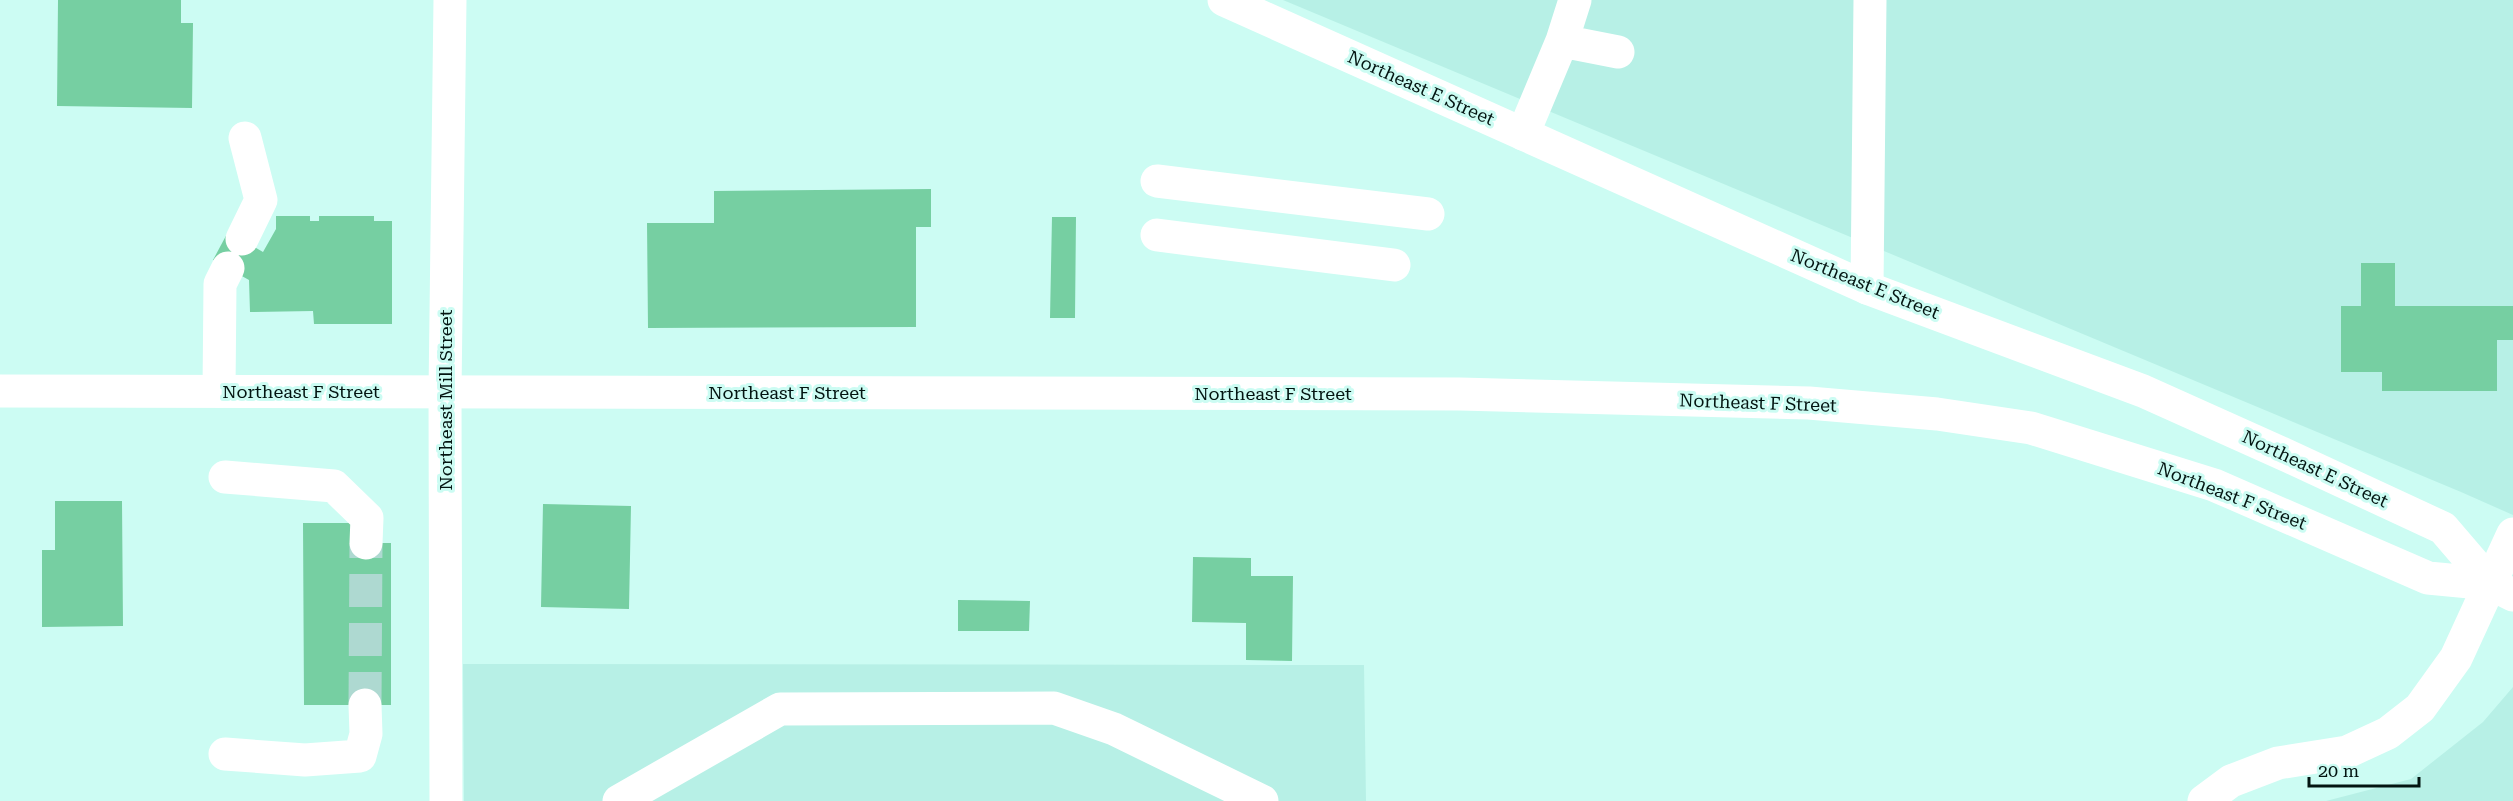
<svg xmlns="http://www.w3.org/2000/svg" width="2513" height="801" font-family="'Roboto Serif',serif">
<rect width="100%" height="100%" fill="#ccfcf3"/>
<path fill="#b7f0e6" d="M1283 0H2513V515L2461 492Z
M463 664 1364 665 1366 801H464Z
M2513 687V801H2326L2411 779 2483 722Z"/>
<path fill="#76cfa2" d="M58 0H181V23H193L192 108 57 106Z
M931 189V227H916V327L648 328 647 223H714V191Z
M276 216H310V221H319V216H374V221H392V324H314L313 311 250 312 249 280 213 260 228 232 263 252 276 229Z
M1052 217H1076L1075 318H1050Z
M2361 263H2395V306H2513V340H2497V391H2382V372H2341V306H2361Z
M55 501H122L123 626 42 627V550H55Z
M543 504 631 506 629 609 541 607Z
M303 523H353V543H391V705H304Z
M1193 557 1251 558V576H1293L1292 661 1246 660V623L1192 622Z
M958 600 1030 601 1029 631H958Z"/>
<g fill="none" stroke-linecap="round" stroke-linejoin="round">
<path stroke="#aed9d1" stroke-width="33" stroke-dasharray="33 16" stroke-linecap="butt" d="M365 705 366 543"/>
<path stroke="#fff" stroke-width="33" d="M1562 41 1575 0
M1523 134 1562 41 1618 52
M1157 181 1428 214
M1157 235 1394 265
M242 239 261 200 245 138
M1867 288 1870 0
M219 391 220 284 228 268
M225 477 334 486 367 518 366 543
M225 754 305 760 360 756 366 734 365 705
M446 801 445 392 450 0
M619 801 780 709 1054 708 1114 729 1262 801
M2204 801 2231 781 2278 763 2347 752 2388 733 2420 708 2456 658 2513 534"/>
<path stroke="#fff" stroke-width="33" d="M1224 0 1867 288 2143 391 2290 457 2443 528 2491 584
M0 391 1460 394 1809 403 1937 414 2031 428 2214 485 2428 578 2491 584 2513 595"/>
</g>
<g text-anchor="middle" stroke-width="6" stroke-linejoin="round" paint-order="stroke">
<g font-size="18" fill="#031411" stroke="#ccfcf3">
<text transform="translate(1421 88) rotate(24)" y="6">Northeast E Street</text>
<text transform="translate(1865 284) rotate(22)" y="6">Northeast E Street</text>
<text x="301" y="398">Northeast F Street</text>
<text x="787" y="399">Northeast F Street</text>
<text x="1273" y="400">Northeast F Street</text>
<text transform="translate(446 400) rotate(-90)" y="6">Northeast Mill Street</text>
<text transform="translate(1758 403) rotate(2)" y="6">Northeast F Street</text>
<text transform="translate(2315 469) rotate(25)" y="6">Northeast E Street</text>
<text transform="translate(2232 496) rotate(21)" y="6">Northeast F Street</text>
</g>
</g>
<path d="M2309 777v9h110v-9" fill="none" stroke="#031411" stroke-width="3"/>
<text x="2318" y="777" font-size="18" fill="#031411" stroke="#ccfcf3" stroke-width="4.5" paint-order="stroke">20 m</text>
</svg>
